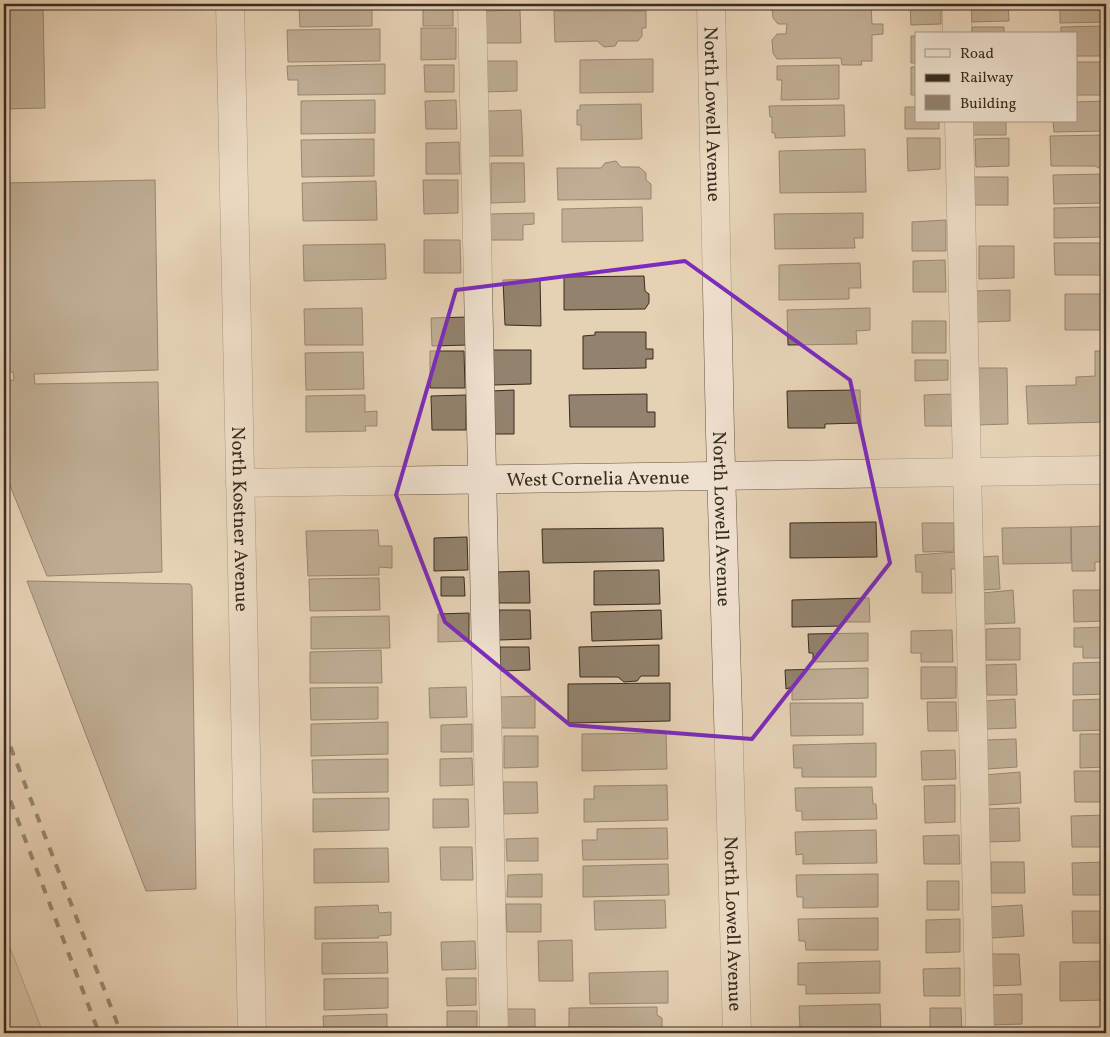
<svg xmlns="http://www.w3.org/2000/svg" width="1110" height="1037" font-family="Vollkorn,serif">
<rect width="100%" height="100%" fill="#e6d1b5"/>
<filter id="stains"><feTurbulence type="fractalNoise" baseFrequency=".004" numOctaves="4"/><feColorMatrix values="0 0 0 0 .2 0 0 0 0 .09 0 0 0 0 .02 0 0 0 .5 -.17"/></filter>
<radialGradient id="worn" r=".72"><stop offset=".6" stop-color="#630" stop-opacity="0"/><stop offset="1" stop-color="#630" stop-opacity=".3"/></radialGradient>
<path fill="#c9b59b" stroke="#81705c" d="M4 932 43 1033H4Z"/>
<path fill="#93826d" stroke="#392c1e" d="M4 4H43L45 108 4 109Z
M299 4H372V26L300 27Z
M423 4H453V26H423Z
M774 4H871L872 24H883V34L872 35V61H861L862 65H842L841 58 777 59 773 53 772 40 777 34H786L787 24H778L773 18 772 7Z
M910 4H941V24L911 25Z
M971 4H1008L1009 21 972 22Z
M1060 4H1106V22L1060 23Z
M520 10 521 43H485L484 11Z
M554 11H646V28H642V36L638 41H618L615 46 604 47 597 41 555 42Z
M1106 26V56H1076V34H1061V27Z
M972 27H1004V34H972Z
M421 28H456V59L421 60Z
M380 29V61L288 62 287 30Z
M911 36H916V63H911Z
M653 59V92L580 93V60Z
M485 61H517V91L485 92Z
M1076 62H1106V95H1076Z
M385 64V94L298 95V80H288L287 66Z
M424 65H454V92H425Z
M839 65V99L781 100 782 80H777V66Z
M911 67H916V95H911Z
M375 100V133L301 134V101Z
M456 100 457 129H426L425 101Z
M1106 101V131L1054 132 1053 121H1076V102Z
M641 104 642 139 581 140V125H577V110H580V105Z
M844 105 845 136 775 138V133H772V117H770L769 106Z
M905 107H916V121H939V129H905Z
M521 110 523 156H488V111Z
M972 121H1006V135H972Z
M1106 135V168H1099L1095 166H1051L1050 136Z
M907 138H940V169L908 171Z
M1009 138V166L976 167 975 139Z
M374 139V176L302 177 301 140Z
M459 142 460 174H426V143Z
M865 149 866 192 780 193 779 151Z
M616 161 621 167H639L646 173V180L651 184V199L558 200 557 168H601L605 163Z
M491 163H524L525 202 491 203Z
M1106 174V203L1054 204 1053 175Z
M974 177H1008V205H974Z
M155 180 158 370 34 374 35 384 158 382 162 572 47 576 4 471V381L14 380 13 372H4V183Z
M423 180H458V213L424 214Z
M376 181 377 220 303 221 302 183Z
M642 207 643 241 562 242V209Z
M1106 207V237L1054 238V208Z
M534 213V224L523 225V240H490V214Z
M863 213V238H854L855 248 775 249 774 214Z
M946 220V251H912V222Z
M424 240H460L461 273H424Z
M1054 243H1106V275H1055Z
M385 244 386 279 304 281 303 245Z
M979 246H1014V278L979 279Z
M945 260 946 292H913V261Z
M860 263 861 288H849V299L779 300V265Z
M644 276 645 291 649 294V303L645 309 564 310V277Z
M540 279 541 326 505 325 503 280Z
M1010 290V321L976 322V291Z
M1065 294H1106V330H1065Z
M362 308 363 345H305L304 309Z
M870 308V330L856 331 857 344 788 345 787 310Z
M468 317V345L432 346 431 318Z
M912 321H946V353H912Z
M595 332H646V349H653V359H646V368L583 369V336L595 335Z
M493 350H531V384L493 385Z
M430 351H464L465 388H430Z
M1095 351H1106V422L1028 424 1026 386 1076 385V377L1095 376Z
M363 352 364 389 306 390 305 353Z
M915 360H948V380L915 381Z
M976 368H1007L1008 424 978 425Z
M514 390V434H491V391Z
M860 390 861 423 825 424V428H788L787 391Z
M647 394V412H655V427H570L569 395Z
M952 394V426H925L924 395Z
M365 395V412L377 411V426H365L366 431 306 432V396Z
M466 395V430H432L431 396Z
M876 522 877 557 790 558V523Z
M922 523H954V551L923 552Z
M1106 526V562H1095V571H1072L1071 527Z
M1071 527V563L1003 564 1002 528Z
M663 528 664 561 543 563 542 529Z
M378 530 379 546H392V568L379 567V575L308 576 306 531Z
M467 537 468 570 434 571V538Z
M956 552V569H951L952 593H922V572H916L915 555Z
M998 556 1000 589 980 590 979 557Z
M659 570 660 604 594 605V571Z
M529 571 530 603H499L498 572Z
M441 577H464L465 596H441Z
M379 578 380 610 310 611 309 579Z
M27 581 190 584 192 587 196 889 146 891Z
M1013 590 1015 623 985 624 983 593Z
M1073 590H1106V621L1074 622Z
M869 598 870 622H846L842 626 792 627V600Z
M499 610H530L531 639 499 640Z
M661 610 662 639 592 641 591 612Z
M469 613V641L438 642V614Z
M389 616 390 648 311 649V617Z
M1106 627V658H1083V647H1074V628Z
M1020 628V660H986V629Z
M952 630 953 662H921V653H911V631Z
M868 633V661L813 662V653H809L808 634Z
M659 645V676H641L637 681 624 682 618 677H580L579 647Z
M500 647H529L530 670 500 671Z
M381 650 382 683H310V652Z
M1106 662V694L1073 695V663Z
M1016 664 1017 695H987L986 665Z
M921 667H956V698L921 699Z
M868 668V698L792 700V687L786 689 785 670Z
M670 683V721L568 723V684Z
M378 687V719L311 720 310 688Z
M466 687 467 717 430 718 429 688Z
M535 696V728H501V697Z
M1015 699 1016 728 986 729 985 701Z
M1106 699V730L1073 731V700Z
M927 702H956L957 731H928Z
M790 703H863V735L791 736Z
M388 722V754L311 756V724Z
M472 724V752H441V725Z
M666 733 667 769 582 771V734Z
M1080 734H1106V767L1080 768Z
M504 736H538V767L504 768Z
M1016 739 1017 767 987 769 985 740Z
M876 743V777H802V768H794L793 745Z
M955 750 956 779 922 780 921 751Z
M472 758 473 785 440 786V759Z
M388 759V792L313 793 312 760Z
M1074 771H1106V802H1075Z
M1020 772 1021 803 987 805 985 775Z
M503 782H537L538 813 504 814Z
M667 785 668 820 584 822V799H594V786Z
M955 785V822L925 823 924 786Z
M872 787 873 804H876L877 819 802 820V811H796L795 788Z
M389 798V830L313 832V799Z
M433 799H468L469 827 433 828Z
M1019 808 1020 841 988 842 987 809Z
M1106 815V847H1072L1071 816Z
M667 828 668 859 583 860 582 840H597V829Z
M876 830 877 863 803 864V854L796 855 795 832Z
M959 835 960 864H924L923 836Z
M538 838V861H507L506 839Z
M440 847H472L473 880H441Z
M388 848 389 882 314 883V849Z
M991 862H1024L1025 893H991Z
M1106 862V895H1073L1072 863Z
M668 864 669 895 583 897V866Z
M542 874V897H507L508 875Z
M878 874V907L803 908V897H797L796 875Z
M927 881H959V910H927Z
M665 900 666 928 595 930 594 901Z
M506 904H541V932H507Z
M378 905 379 913 391 912V935L378 936 379 938 315 939V907Z
M1022 905 1024 936 991 938 989 907Z
M1072 911H1106V943H1073Z
M878 918V950H806L805 941H799L798 919Z
M960 919V952L926 953V920Z
M572 940 573 981H539L538 941Z
M475 941 476 969 442 970 441 942Z
M387 942 388 973 322 974V943Z
M989 954H1019L1021 985 990 986Z
M880 961V993L806 994V985H798V963Z
M1106 961V1000L1060 1001V962Z
M960 968V996H924L923 969Z
M668 971V1003L590 1004 589 973Z
M388 978V1008L324 1010V979Z
M446 978H476V1005L447 1006Z
M1022 994V1024L990 1025 989 995Z
M880 1004 881 1033H807L806 1029H800L799 1006Z
M657 1007V1015L662 1018V1033H569V1008Z
M930 1008H961L962 1033H930Z
M506 1009H535V1033H507Z
M447 1011H477V1030H447Z
M387 1014V1033H324L323 1016Z
M1057 1028H1106V1033H1057Z"/>
<g fill="none" stroke-linecap="round" stroke-linejoin="round">
<defs>
<g id="minor">
<path id="s1" d="M230 4 252 1033"/>
<path d="M472 4 494 1033"/>
<path id="s2" d="M711 4 720 432 737 1033"/>
<path d="M957 4V34"/>
<path d="M959 121 980 1033"/>
<path id="s3" d="M240 483 1106 470"/>
</g>
</defs>
<use href="#minor" stroke="#645544" stroke-width="29"/>
<use href="#minor" stroke="#efe1cf" stroke-width="28"/>
<path stroke="#392c1e" stroke-width="4" stroke-dasharray="9 9" stroke-linecap="butt" d="M4 730 121 1033
M4 784 99 1033"/>
</g>
<path d="M0 0H1110V1037H0ZM685 261 850 380 890 563 752 739 570 725 445 622 396 495 456 290Z" fill="#e6d1b5" fill-opacity=".55" fill-rule="evenodd"/>
<path fill="none" stroke="#7b2cbf" stroke-width="4" stroke-linejoin="round" d="M685 261 850 380 890 563 752 739 570 725 445 622 396 495 456 290Z"/>
<g text-anchor="middle" stroke-width="4" stroke-linejoin="round" paint-order="stroke">
<g font-size="19" fill="#392c1e" stroke="#efe1cf">
<text dy="7" stroke="none"><textPath href="#s2" startOffset="110">North Lowell Avenue</textPath></text>
<text dy="7" stroke="none"><textPath href="#s3" startOffset="358">West Cornelia Avenue</textPath></text>
<text dy="7" stroke="none"><textPath href="#s1" startOffset="515">North Kostner Avenue</textPath></text>
<text dy="7" stroke="none"><textPath href="#s2" startOffset="515">North Lowell Avenue</textPath></text>
<text dy="7" stroke="none"><textPath href="#s2" startOffset="920">North Lowell Avenue</textPath></text>
</g>
</g>
<rect width="1110" height="1037" fill="none" stroke="#e6d1b5" stroke-width="20"/>
<rect x="5" y="5" width="1100" height="1027" fill="none" stroke="#392c1e" stroke-width="2.5"/>
<rect x="10" y="10" width="1090" height="1017" fill="none" stroke="#392c1e"/>
<rect x="915" y="32" width="162" height="90" fill="#efe1cf" stroke="#a69988"/>
<rect x="925" y="49" width="25" height="8" fill="#efe1cf" stroke="#a69988"/>
<text x="960" y="58" font-size="15" fill="#392c1e">Road</text>
<rect x="925" y="74" width="25" height="8" fill="#392c1e" stroke="#a69988"/>
<text x="960" y="82" font-size="15" fill="#392c1e">Railway</text>
<rect x="925" y="95" width="25" height="15" fill="#93826d" stroke="#a69988"/>
<text x="960" y="108" font-size="15" fill="#392c1e">Building</text>
<rect width="100%" height="100%" filter="url(#stains)"/>
<rect width="100%" height="100%" fill="url(#worn)"/>
</svg>
